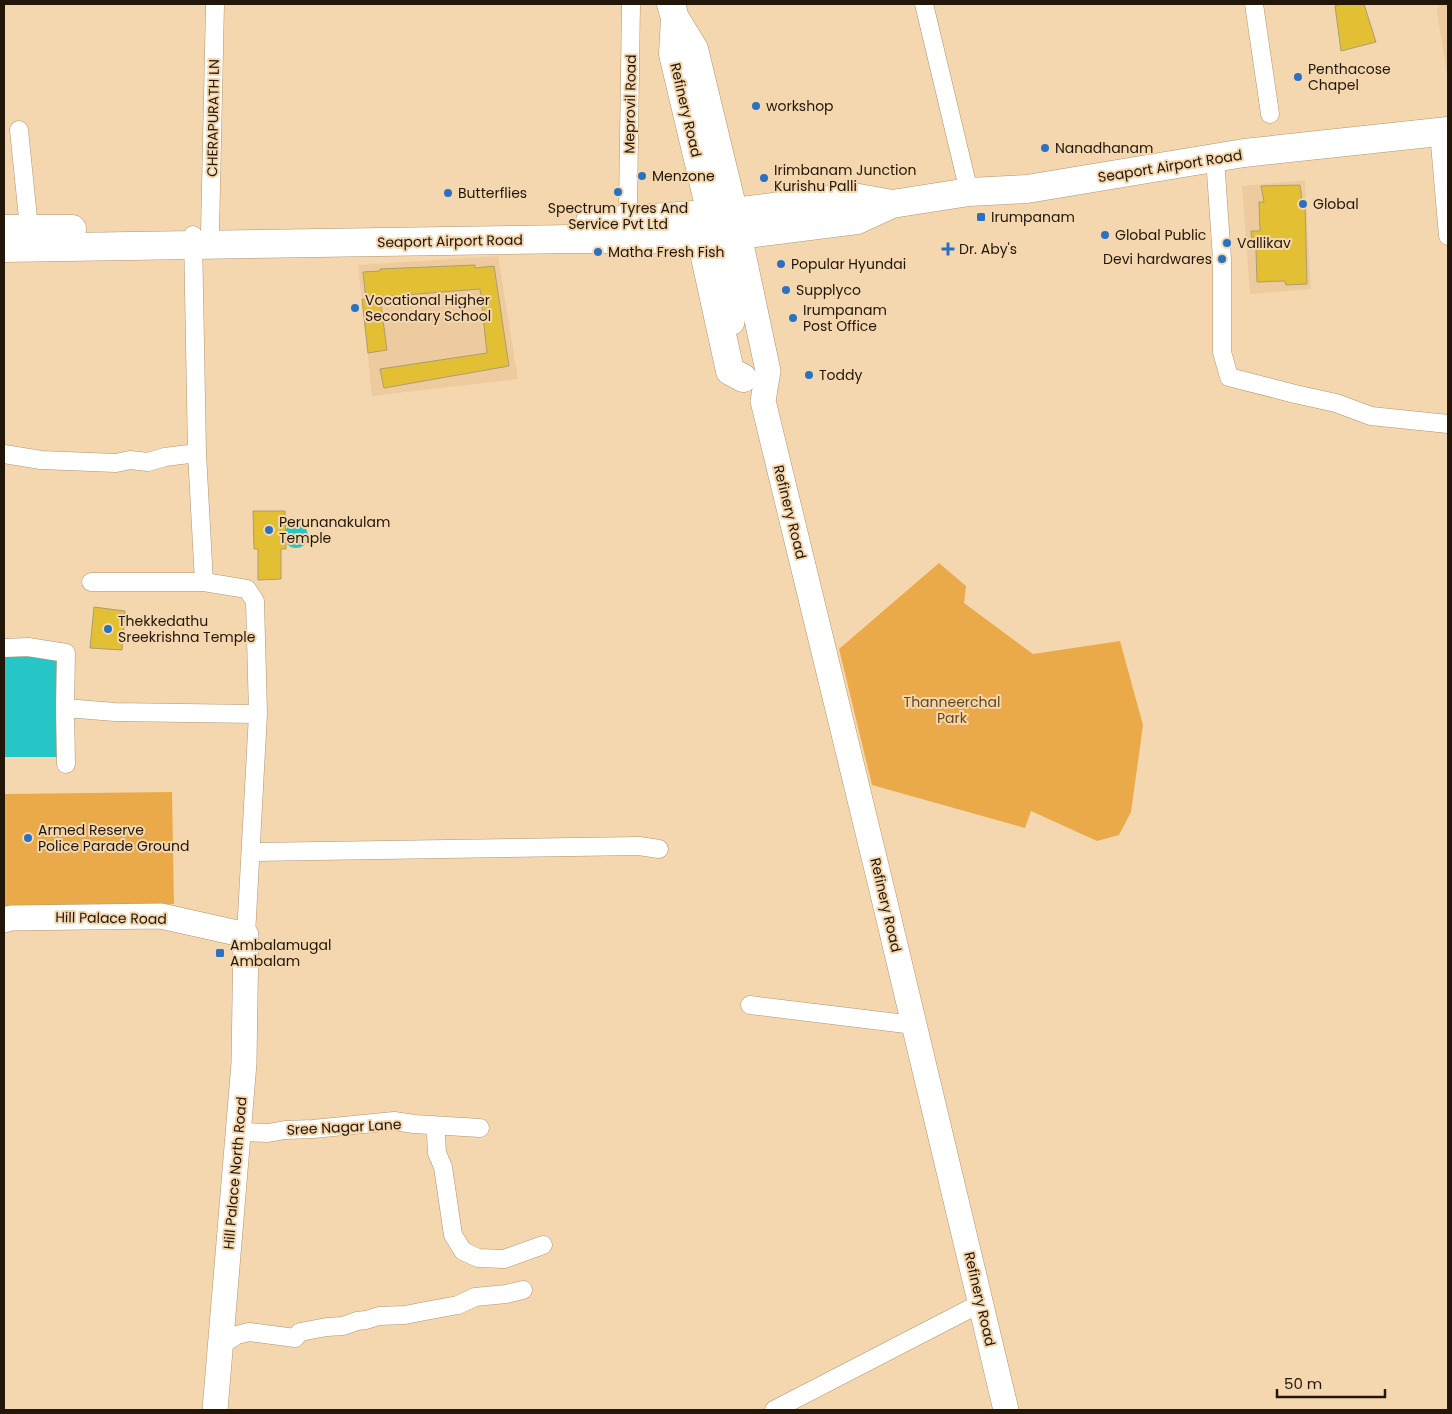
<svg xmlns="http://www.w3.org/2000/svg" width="1452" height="1414" font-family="Poppins,sans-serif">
<rect width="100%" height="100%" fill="#f5d7af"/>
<path fill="#eecb9e" d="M1439 4H1448V79L1437 12Z
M1305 180 1311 289 1250 294 1242 186Z
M498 256 518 379 372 396 358 265Z"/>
<path fill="#ebaa49" d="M939 563 966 586 964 603 1033 654 1120 641 1143 725 1131 812 1119 835 1097 841 1031 811 1025 828 872 785 839 649Z
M172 792 174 904 4 907V794Z"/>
<path fill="#25c6c5" d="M284 536a12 12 0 1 1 24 0a12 12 0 1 1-24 0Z
M4 650 59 655 65 757H4Z"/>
<path fill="#e2bf33" stroke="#ab9e72" d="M1342 4H1364L1376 42 1341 51 1335 6Z
M1300 185 1302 201H1305L1307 284 1286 285 1285 281 1257 282 1256 249H1253L1251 231H1260L1259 202H1264L1261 186Z
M475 265V268L494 266 509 366 384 388 380 369 487 353 480 289 380 297 387 350 368 353 362 299 366 300 363 272 380 271V269Z
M253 511H285L286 549H281V579L258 580V549H254Z
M94 607 125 611 122 650 90 648Z"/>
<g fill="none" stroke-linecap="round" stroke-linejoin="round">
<defs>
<path id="minor" d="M924 4 969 192
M1254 4 1270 114
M19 130 29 228
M1439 132 1448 236
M1215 158 1222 259V352L1229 377 1295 394 1336 403 1371 416 1448 424
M628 204 631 4
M210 232 215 4
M193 235 197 453 204 582 247 589 255 601 258 714 246 935
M4 454 41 460 116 463 130 460 148 462 165 457 197 453
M91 582H204
M4 648 28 647 66 653 65 708 115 712 258 714
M65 708 66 764
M251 852 639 846 659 849
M750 1005 914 1025
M434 1125 436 1135 437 1153 443 1167 453 1235 463 1251 478 1258 504 1259 543 1245
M239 1132 268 1133 285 1130 313 1129 394 1121 414 1124 480 1128
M220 1340H229L237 1335 249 1332 295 1338 300 1332 327 1327 343 1326 357 1321 366 1320 379 1316 405 1315 420 1312 458 1305 475 1297 506 1294 523 1290
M774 1410 981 1303"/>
<path id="secondary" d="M739 235 768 371 763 401 881 886 1006 1410
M717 239 732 322
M4 920 11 918 161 916 246 935 244 1063 215 1410"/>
<path id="primary" d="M734 212 853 197 892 204
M739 235 857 220 892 204 969 192 1027 189 1244 153 1448 131"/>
<path id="trunk" d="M675 18 673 54 715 231
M590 221 624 220 734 212
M4 229H72
M701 239 730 371 743 378
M4 248 572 239H717L739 235 694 49 675 18 671 4"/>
</defs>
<use href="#minor" stroke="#b1956f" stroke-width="19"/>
<use href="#secondary" stroke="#b1956f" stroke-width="26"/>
<use href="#primary" stroke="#b1956f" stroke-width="29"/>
<use href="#trunk" stroke="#b1956f" stroke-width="29"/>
<use href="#minor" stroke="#fff" stroke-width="18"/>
<use href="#secondary" stroke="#fff" stroke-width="25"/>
<use href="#primary" stroke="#fff" stroke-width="28"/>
<use href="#trunk" stroke="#fff" stroke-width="28"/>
</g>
<g fill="#2a71c1" stroke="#f5d7af" stroke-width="2">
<circle cx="1298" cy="77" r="5"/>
<circle cx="756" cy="106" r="5"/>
<circle cx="1045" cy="148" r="5"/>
<circle cx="642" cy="176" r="5"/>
<circle cx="764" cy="178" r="5"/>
<circle cx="618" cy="192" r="5"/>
<circle cx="448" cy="193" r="5"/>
<circle cx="1303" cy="204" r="5"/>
<rect x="976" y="212" width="10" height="10" rx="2.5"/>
<circle cx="1105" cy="235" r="5"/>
<circle cx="1227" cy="243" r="5"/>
<path d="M945.5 241.5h5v5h5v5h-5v5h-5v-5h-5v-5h5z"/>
<circle cx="598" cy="252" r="5"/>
<circle cx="1222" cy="259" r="5"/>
<circle cx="781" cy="264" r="5"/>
<circle cx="786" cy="290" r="5"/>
<circle cx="355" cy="308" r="5"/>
<circle cx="793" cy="318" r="5"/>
<circle cx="809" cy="375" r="5"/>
<circle cx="269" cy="530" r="5"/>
<circle cx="108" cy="629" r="5"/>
<circle cx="28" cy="838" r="5"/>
<rect x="215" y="948" width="10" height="10" rx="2.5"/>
</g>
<g text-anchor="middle" stroke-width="4" stroke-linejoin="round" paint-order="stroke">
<g font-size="14" fill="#211607" stroke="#f5d7af" text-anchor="start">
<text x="1308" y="74">Penthacose<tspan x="1308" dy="16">Chapel</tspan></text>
<text x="766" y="111">workshop</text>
<text x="1055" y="153">Nanadhanam</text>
<text x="774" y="175">Irimbanam Junction<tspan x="774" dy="16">Kurishu Palli</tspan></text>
<text x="652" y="181">Menzone</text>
<text x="458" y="198">Butterflies</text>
<text x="1313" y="209">Global</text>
<text x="618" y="213" text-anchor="middle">Spectrum Tyres And<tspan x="618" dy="16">Service Pvt Ltd</tspan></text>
<text x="991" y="222">Irumpanam</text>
<text x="1115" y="240">Global Public</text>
<text x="1237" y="248">Vallikav</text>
<text x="959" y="254">Dr. Aby's</text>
<text x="608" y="257">Matha Fresh Fish</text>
<text x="1212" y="264" text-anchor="end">Devi hardwares</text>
<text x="791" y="269">Popular Hyundai</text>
<text x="796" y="295">Supplyco</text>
<text x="365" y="305">Vocational Higher<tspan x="365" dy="16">Secondary School</tspan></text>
<text x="803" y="315">Irumpanam<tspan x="803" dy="16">Post Office</tspan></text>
<text x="819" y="380">Toddy</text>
<text x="279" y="527">Perunanakulam<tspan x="279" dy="16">Temple</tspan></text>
<text x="118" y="626">Thekkedathu<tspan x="118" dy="16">Sreekrishna Temple</tspan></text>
<text x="38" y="835">Armed Reserve<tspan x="38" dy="16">Police Parade Ground</tspan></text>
<text x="230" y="950">Ambalamugal<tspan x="230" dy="16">Ambalam</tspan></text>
</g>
<g font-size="14" fill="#211607" stroke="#f5d7af">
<text transform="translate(630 104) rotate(-89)" y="5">Meprovil Road</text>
<text transform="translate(686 110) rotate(77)" y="5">Refinery Road</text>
<text transform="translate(213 118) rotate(-89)" y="5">CHERAPURATH LN</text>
<text transform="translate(1170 166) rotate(-9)" y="5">Seaport Airport Road</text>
<text transform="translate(450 241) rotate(-1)" y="5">Seaport Airport Road</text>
<text transform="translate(790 512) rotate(76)" y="5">Refinery Road</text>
<text transform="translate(886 905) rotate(77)" y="5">Refinery Road</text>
<text transform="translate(111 918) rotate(1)" y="5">Hill Palace Road</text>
<text transform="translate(344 1127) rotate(-3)" y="5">Sree Nagar Lane</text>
<text transform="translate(235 1173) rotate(-85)" y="5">Hill Palace North Road</text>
<text transform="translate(980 1299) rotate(77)" y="5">Refinery Road</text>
</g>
<g font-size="14" fill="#644619" stroke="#f5d7af">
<text x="952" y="707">Thanneerchal<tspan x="952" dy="16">Park</tspan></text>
</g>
</g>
<rect width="1452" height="1414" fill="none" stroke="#211607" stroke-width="10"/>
<path d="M1277 1389v8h108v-8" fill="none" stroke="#211607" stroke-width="2.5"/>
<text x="1284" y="1389" font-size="15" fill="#211607" stroke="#f5d7af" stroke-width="4" paint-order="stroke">50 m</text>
</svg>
